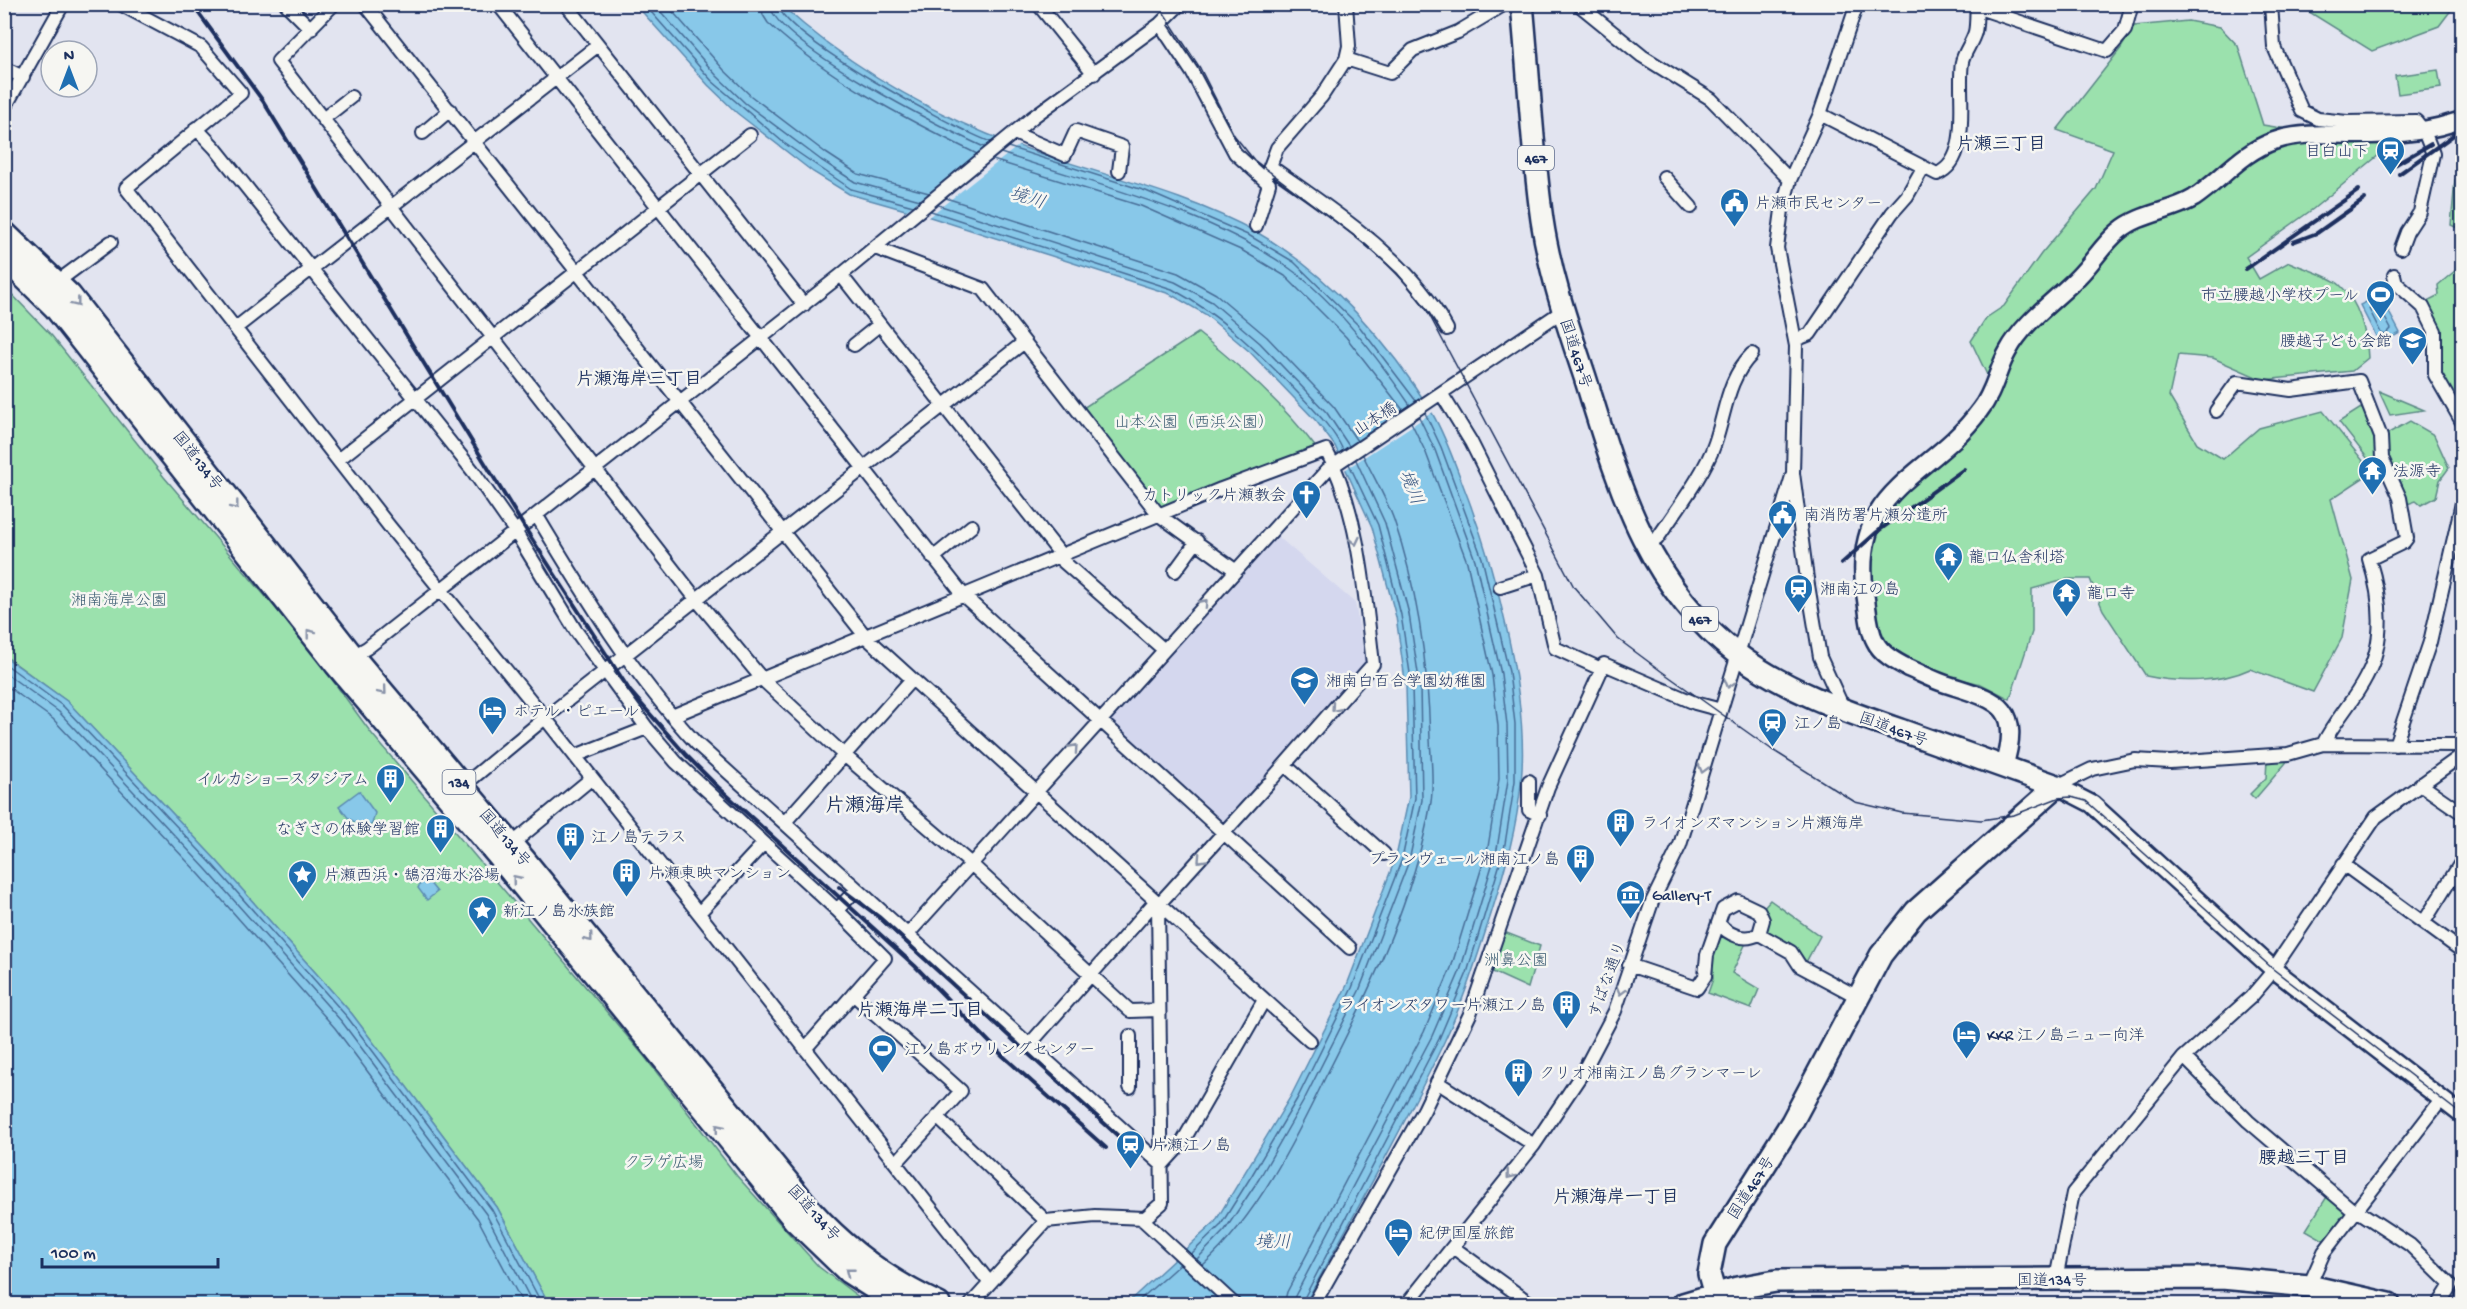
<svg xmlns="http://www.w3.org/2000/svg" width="2467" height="1309" font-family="'Gochi Hand','Klee One',sans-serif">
<rect width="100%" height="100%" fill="#e2e4f0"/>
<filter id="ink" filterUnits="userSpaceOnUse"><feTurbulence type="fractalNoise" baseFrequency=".0167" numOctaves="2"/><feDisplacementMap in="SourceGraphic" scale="12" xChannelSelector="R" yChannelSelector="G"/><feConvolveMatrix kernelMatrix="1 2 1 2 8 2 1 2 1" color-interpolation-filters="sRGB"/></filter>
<g filter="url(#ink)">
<path fill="#d4d7ee" d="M1275 534 1355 603 1366 666 1226 826 1221 825 1107 722Z"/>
<path fill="#9be1ad" stroke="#5b8886" stroke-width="1.5" d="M2298 5H2455L2439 26 2372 51Z
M2188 21 2220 27 2238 46 2263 125 2341 138 2396 141 2313 209 2246 257 2259 279 2289 262C2302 268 2330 276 2340 285 2359 302 2367 334 2368 358L2352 371 2263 380 2213 358 2178 355 2169 396 2197 443 2223 459 2259 428 2323 411 2372 472 2331 499 2353 580 2342 638 2313 692 2250 669C2220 683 2178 683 2146 676L2103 610 2090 579H2068L2032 589V632L2010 699 1981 684 1942 675 1913 663 1890 650 1878 632 1869 559 1881 522 1891 503 1971 431 1988 377 1971 341 1986 318 2004 306 2041 254 2096 189 2113 150 2057 130 2121 48 2134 26Z
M2438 70 2441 88 2398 94 2395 76Z
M2462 175V230L2451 225 2455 180Z
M2462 265V417L2439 371V326L2427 301 2439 295 2438 285Z
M4 286 52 336 164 477 306 644 372 734 644 1056 737 1176 819 1267 868 1304H549L497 1207 352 1014 216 860 68 702 5 656Z
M1198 333C1242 367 1284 405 1317 449L1160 511 1083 408Z
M2379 391 2424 410 2390 415Z
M2361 408 2385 435 2410 421 2434 435 2449 468 2440 480 2436 497 2421 505 2416 501 2404 505 2339 422Z
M2291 757 2255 799 2250 794 2266 778 2267 759Z
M1770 900 1820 936 1806 962 1797 950 1766 932 1768 920 1762 909Z
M1504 932 1540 946 1528 988 1493 972Z
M1720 933 1746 943 1732 973 1759 989 1751 1009 1708 993 1713 979 1712 959Z
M2328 1195 2349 1211 2327 1242 2306 1230Z"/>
<path fill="#88c8e9" stroke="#5c8bb1" stroke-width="1.5" d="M636 5H781C841 59 913 103 987 134 1076 171 1173 186 1258 233 1328 273 1390 344 1432 413 1445 435 1454 461 1463 485 1495 567 1530 696 1521 783 1517 827 1505 869 1492 911 1478 955 1464 1000 1444 1042 1402 1131 1352 1218 1305 1304H1126L1215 1222 1291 1096 1347 985 1396 857 1409 797 1406 687 1396 617 1372 527 1335 446 1317 422 1250 352 1205 314 1170 294 930 217 849 194 813 172 737 113 708 85Z
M2380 295 2400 333 2380 344 2360 305Z
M4 656 68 702 216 860 352 1014 497 1207 549 1304H5Z
M359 791 375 813 372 824 366 828 349 819 339 806Z
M424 876 437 892 427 900 418 888Z"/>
<path fill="#e2e4f0" d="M1000 137 1022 143 926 219 903 213Z
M1424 397 1433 412 1343 471 1336 455Z"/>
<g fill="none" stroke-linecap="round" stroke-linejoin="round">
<path stroke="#476c96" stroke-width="1.5" d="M644 4 712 81 784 143 851 189 913 206
M654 4 717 76 745 103 821 160 855 182 920 200
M666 4 724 70 751 96 826 153 858 174 929 193
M761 4 763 15 768 23C830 80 902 117 977 154
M770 4C772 42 948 131 984 147
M778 4C781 36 957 130 991 142
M1008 147 1146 191 1250 236 1294 262 1359 326 1416 401
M1001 153C1098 186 1204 209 1289 268 1333 299 1380 361 1410 405
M993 160 1141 206 1243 251 1285 276 1346 337 1403 410
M946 198 1178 273 1216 294 1267 337 1334 407 1357 441
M938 205 1175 282 1212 302 1260 343 1327 413 1349 446
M931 211 1172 289C1221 315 1258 352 1297 392 1314 410 1333 428 1343 450
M2375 304 2378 305 2391 329 2385 335 2381 333 2369 309Z
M4 663 64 707 212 864 348 1018 492 1210 542 1304
M4 672 59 712 206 869 342 1022 486 1214 533 1304
M4 684 53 719 200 875 335 1028 478 1219 523 1304
M1191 1254 1220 1226 1252 1175 1297 1099 1352 988 1402 859 1415 798 1412 686 1401 615 1378 525 1349 464
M1197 1259 1225 1230 1259 1179 1303 1102 1359 991 1409 861 1422 800 1420 686 1409 614 1385 523 1356 460
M1203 1265C1256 1218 1295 1140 1326 1076 1370 990 1414 899 1431 802 1434 782 1431 759 1430 739 1428 665 1418 590 1394 520 1386 498 1373 476 1363 455
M1135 1304 1180 1264
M1284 1304 1287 1292 1424 1032 1451 968 1488 847 1499 779 1498 726 1492 675 1467 562 1426 453 1411 422
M1293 1304 1295 1296 1432 1036 1460 971 1497 849 1508 780 1507 725 1501 674 1475 560 1435 450 1419 417
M1301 1304 1439 1039 1467 973 1504 850 1515 781V724L1509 672 1482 558 1441 447 1425 413"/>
<defs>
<path id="street" d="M120 4 201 47 241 93 126 188 389 526 545 718 989 1282
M286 4 311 29
M334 4 278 61 697 600 763 680 843 754 970 863 1130 1011 1159 1010
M365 4 866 637 1310 1041
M498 4 965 597 1350 948
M566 4 804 305
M1038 4 1094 74
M1578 4 1642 56 1711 99 1790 180
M2271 4 2274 47 2302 111 2318 119 2347 122 2416 121 2424 131 2433 154 2420 212 2407 232 2401 248
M1976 7 2107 51 2125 30 2132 4
M1160 24 1192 72 1235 153 1269 184 1256 226
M1346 59 1390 73 1413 50 1458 32 1505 4
M4 68 23 77
M4 109 63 4
M1820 114 1937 174C1973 159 1957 94 1962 62 1964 52 1972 43 1975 32 1977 24 1976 13 1977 4
M323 119 351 97
M196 128 215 148 473 471 515 531 576 631 647 728 676 762 837 910 885 958 805 1049
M423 133 450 110
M1014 133 1065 155 1076 131 1122 147 1119 171
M1270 166C1335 213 1408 257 1447 329
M1268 172 1277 148 1322 96 1346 59 1349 46 1346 4
M1664 177 1691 207
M875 248 983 289 1159 515 1235 570
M841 275 1061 555
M2394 275 2396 283 2423 307 2435 331V375L2462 422
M57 282 111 242
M237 327 597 46
M1795 340 1810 334 1892 213 1907 196 1923 168
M854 345 879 325
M1441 393 1471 442 1538 575
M2216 411 2237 382 2291 390 2359 381 2381 437 2382 458 2400 498 2407 538 2404 542 2369 559C2381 597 2386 641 2366 677 2354 701 2336 718 2323 744
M339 459 750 135
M537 516C585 596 632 674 696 743L1162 1165
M1646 546 1657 539C1675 512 1705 473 1715 443 1726 411 1727 379 1752 354
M1058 557 1163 649
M933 558 972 526
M1175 571 1197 541
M1500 587 1538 575 1555 648 1601 669
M349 658 367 648 841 275 1033 117 1160 24 1180 4
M1844 710 1820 657 1807 579 1793 473 1796 346 1777 248 1782 210 1790 180 1820 114 1857 4
M672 716 1221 489 1326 450C1359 511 1365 595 1373 664L1272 779
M2395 745 2430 642 2462 503
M575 756 647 728
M1285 765 1384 854
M1529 781V810L1540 815
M2420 784 2462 813
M463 786 545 718 1023 343
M2057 786 2092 769 2135 760 2170 762 2288 754 2323 744 2462 745
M785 822 912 679
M507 848 592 778
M2343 864 2462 951
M837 910 857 889
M699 913 764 843
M2424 922 2462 861
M908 934 1327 470 1564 310
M1759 934 1791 952 1800 966 1858 997
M1629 965 1697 988 1705 976 1707 955 1723 909 1738 901 1759 911 1763 920 1759 934C1744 942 1729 935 1718 923
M853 994 961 1091 897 1162
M1029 1045 1155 902
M2184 1057 2248 1121 2356 1213
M1437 1082 1534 1145
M1130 1087V1036
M937 1117 1046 1221
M1162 1165 1182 1143 1264 1000
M2358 1211 2410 1245 2451 1285 2439 1304
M1141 1218 1234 1304
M1454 1248 1531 1304
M2056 1279 2073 1193 2183 1058 2251 997 2268 977 2376 817 2462 755
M2309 1286 2324 1252 2442 1099
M971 1304 1046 1221 1095 1216 1145 1218 1162 1203 1158 905 1268 784
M1314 1304 1424 1110 1470 1014 1548 787 1604 664 1695 703 1721 710
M1407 1304 1534 1145 1583 1072 1615 1011 1652 902 1680 845 1793 473"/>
<path id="secondary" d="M2004 767C2024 702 1994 700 1943 683 1931 679 1920 673 1908 668 1896 662 1881 654 1875 641 1868 628 1868 609 1865 593 1850 487 1930 479 1980 410 1994 393 1997 370 2008 351 2024 321 2056 300 2079 276 2093 262 2104 243 2119 231 2140 213 2171 212 2194 198 2221 180 2242 152 2274 141 2305 130 2339 136 2372 135 2403 135 2432 130 2462 120
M2057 786 2092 804 2273 969 2462 1115"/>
<path id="highway" d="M1522 4C1529 76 1532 149 1542 220 1550 274 1568 326 1585 377 1618 482 1644 583 1737 654 1786 691 1845 711 1903 731 1954 749 2006 768 2057 786L1916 911 1881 955 1792 1122 1715 1244 1709 1274 1715 1295
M4 232 70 295 353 656 524 859 811 1210C848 1251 889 1281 939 1304
M4 258 55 308 336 665 498 856 795 1221 848 1272 898 1304
M1683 1304 1737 1288 1776 1281 2222 1278 2309 1286 2389 1304"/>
</defs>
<use href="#street" stroke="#1b2f5e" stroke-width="16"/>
<use href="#secondary" stroke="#1b2f5e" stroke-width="21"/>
<use href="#highway" stroke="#1b2f5e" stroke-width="26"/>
<use href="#street" stroke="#f6f6f2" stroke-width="12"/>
<use href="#secondary" stroke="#f6f6f2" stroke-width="16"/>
<use href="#highway" stroke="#f6f6f2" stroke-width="21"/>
<path stroke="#1b2f5e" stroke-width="1.5" d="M1158 4 1200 68 1234 135 1254 160 1365 244 1397 273 1425 307 1574 587 1618 639 1661 671 1771 749 1855 802 1902 813 1981 820 2014 815 2058 798 2071 797 2086 801 2273 969 2462 1115"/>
<path stroke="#1b2f5e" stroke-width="4" d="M192 4 263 101 523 525 630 691 686 755 718 787 915 966 1003 1056 1106 1148
M2393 166 2431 144
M2399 174 2462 129
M2293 242 2317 233 2365 199
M2246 269 2359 190
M1841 564 1877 532 1964 469
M839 887 879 917 1130 1147"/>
</g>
<defs><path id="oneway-chevron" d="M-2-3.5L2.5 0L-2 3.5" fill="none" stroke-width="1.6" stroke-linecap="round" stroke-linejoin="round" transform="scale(1.5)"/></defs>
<g stroke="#8892a8">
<use href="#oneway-chevron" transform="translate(76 303) rotate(52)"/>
<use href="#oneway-chevron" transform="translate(235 506) rotate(52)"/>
<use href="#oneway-chevron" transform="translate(1355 541) rotate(77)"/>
<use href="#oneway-chevron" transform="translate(1204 603) rotate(-48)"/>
<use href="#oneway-chevron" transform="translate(310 633) rotate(-128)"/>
<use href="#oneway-chevron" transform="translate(1729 684) rotate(107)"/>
<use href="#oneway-chevron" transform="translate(383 691) rotate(50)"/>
<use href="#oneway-chevron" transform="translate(1335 708) rotate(131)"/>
<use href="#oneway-chevron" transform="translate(1074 748) rotate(-48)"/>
<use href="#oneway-chevron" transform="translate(1703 769) rotate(106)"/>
<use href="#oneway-chevron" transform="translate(1201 859) rotate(133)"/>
<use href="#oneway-chevron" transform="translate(516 879) rotate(-129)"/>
<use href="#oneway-chevron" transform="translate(589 938) rotate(51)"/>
<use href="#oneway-chevron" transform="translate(1621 991) rotate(106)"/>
<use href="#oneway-chevron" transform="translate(719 1128) rotate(-129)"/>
<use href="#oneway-chevron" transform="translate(1510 1175) rotate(128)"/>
<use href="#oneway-chevron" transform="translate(849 1272) rotate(-142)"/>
</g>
</g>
<defs>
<symbol id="station-pin" viewBox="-11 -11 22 30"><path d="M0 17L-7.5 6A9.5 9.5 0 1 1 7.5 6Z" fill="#1f6fb2" stroke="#f6f6f2"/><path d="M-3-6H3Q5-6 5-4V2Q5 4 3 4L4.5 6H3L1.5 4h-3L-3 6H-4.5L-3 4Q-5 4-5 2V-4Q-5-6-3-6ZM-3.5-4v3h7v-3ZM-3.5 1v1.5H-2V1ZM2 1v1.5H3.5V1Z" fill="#fff"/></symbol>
<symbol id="civic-pin" viewBox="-11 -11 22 30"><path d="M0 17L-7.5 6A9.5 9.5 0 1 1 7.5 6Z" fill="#1f6fb2" stroke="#f6f6f2"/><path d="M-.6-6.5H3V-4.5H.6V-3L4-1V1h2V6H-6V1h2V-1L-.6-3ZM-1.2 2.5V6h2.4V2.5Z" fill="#fff"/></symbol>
<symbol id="stadium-pin" viewBox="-11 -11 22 30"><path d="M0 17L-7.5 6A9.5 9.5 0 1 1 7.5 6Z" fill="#1f6fb2" stroke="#f6f6f2"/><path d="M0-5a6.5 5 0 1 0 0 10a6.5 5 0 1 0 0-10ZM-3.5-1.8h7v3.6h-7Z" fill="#fff"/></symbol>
<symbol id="school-pin" viewBox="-11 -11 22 30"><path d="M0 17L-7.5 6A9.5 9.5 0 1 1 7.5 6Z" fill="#1f6fb2" stroke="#f6f6f2"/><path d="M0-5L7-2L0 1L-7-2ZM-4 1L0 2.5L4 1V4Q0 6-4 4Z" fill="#fff"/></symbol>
<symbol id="temple-pin" viewBox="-11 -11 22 30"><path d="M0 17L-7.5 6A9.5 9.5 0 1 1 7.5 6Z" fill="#1f6fb2" stroke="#f6f6f2"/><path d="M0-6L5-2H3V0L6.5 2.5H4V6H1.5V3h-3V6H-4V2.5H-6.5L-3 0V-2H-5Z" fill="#fff"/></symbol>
<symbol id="church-pin" viewBox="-11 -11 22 30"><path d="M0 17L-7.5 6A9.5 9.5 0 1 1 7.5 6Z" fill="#1f6fb2" stroke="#f6f6f2"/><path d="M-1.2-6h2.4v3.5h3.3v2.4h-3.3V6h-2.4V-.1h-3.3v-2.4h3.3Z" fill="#fff"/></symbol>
<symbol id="hotel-pin" viewBox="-11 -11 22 30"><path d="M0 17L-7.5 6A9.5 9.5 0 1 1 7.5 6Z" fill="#1f6fb2" stroke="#f6f6f2"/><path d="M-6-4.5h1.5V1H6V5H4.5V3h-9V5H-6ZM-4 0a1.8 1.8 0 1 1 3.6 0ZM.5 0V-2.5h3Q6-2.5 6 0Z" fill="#fff"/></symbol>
<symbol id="building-pin" viewBox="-11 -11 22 30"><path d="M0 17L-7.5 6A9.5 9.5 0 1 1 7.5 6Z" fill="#1f6fb2" stroke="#f6f6f2"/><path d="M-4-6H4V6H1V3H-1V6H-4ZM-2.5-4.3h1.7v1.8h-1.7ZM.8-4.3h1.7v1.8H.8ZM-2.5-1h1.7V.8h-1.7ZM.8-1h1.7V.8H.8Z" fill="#fff"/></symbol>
<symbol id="sight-pin" viewBox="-11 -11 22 30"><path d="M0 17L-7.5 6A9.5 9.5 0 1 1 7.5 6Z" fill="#1f6fb2" stroke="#f6f6f2"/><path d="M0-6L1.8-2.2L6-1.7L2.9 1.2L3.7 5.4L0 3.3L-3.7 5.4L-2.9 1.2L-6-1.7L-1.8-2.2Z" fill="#fff"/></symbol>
<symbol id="museum-pin" viewBox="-11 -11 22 30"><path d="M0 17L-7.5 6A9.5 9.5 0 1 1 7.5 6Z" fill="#1f6fb2" stroke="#f6f6f2"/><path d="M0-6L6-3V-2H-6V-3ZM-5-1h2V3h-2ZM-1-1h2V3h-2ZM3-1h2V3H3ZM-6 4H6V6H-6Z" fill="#fff"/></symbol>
</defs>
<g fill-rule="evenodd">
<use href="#station-pin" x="2374" y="134" width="33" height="45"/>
<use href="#civic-pin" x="1718" y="186" width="33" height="45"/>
<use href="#stadium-pin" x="2364" y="278" width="33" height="45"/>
<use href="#school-pin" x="2396" y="324" width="33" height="45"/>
<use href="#temple-pin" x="2356" y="454" width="33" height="45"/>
<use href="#church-pin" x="1290" y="478" width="33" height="45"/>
<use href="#civic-pin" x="1766" y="498" width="33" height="45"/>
<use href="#temple-pin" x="1932" y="540" width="33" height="45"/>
<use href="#station-pin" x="1782" y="572" width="33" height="45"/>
<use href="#temple-pin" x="2050" y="576" width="33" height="45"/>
<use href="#school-pin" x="1288" y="664" width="33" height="45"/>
<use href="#hotel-pin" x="476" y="694" width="33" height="45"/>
<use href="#station-pin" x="1756" y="706" width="33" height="45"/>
<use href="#building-pin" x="374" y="762" width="33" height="45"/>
<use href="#building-pin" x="1604" y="806" width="33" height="45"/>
<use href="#building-pin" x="424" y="812" width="33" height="45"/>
<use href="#building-pin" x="554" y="820" width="33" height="45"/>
<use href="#building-pin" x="1564" y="842" width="33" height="45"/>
<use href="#building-pin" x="610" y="856" width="33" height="45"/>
<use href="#sight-pin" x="286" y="858" width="33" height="45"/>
<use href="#museum-pin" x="1614" y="878" width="33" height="45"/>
<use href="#sight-pin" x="466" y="894" width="33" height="45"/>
<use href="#building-pin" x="1550" y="988" width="33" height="45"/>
<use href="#hotel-pin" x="1950" y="1018" width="33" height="45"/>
<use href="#stadium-pin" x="866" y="1032" width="33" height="45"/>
<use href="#building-pin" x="1502" y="1056" width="33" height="45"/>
<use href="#station-pin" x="1114" y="1128" width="33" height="45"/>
<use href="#hotel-pin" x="1382" y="1216" width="33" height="45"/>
</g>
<g text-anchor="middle" stroke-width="5" stroke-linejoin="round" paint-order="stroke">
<g fill="#f6f6f2" stroke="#5d6b8a" stroke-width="1.5">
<rect x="1518" y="146" width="36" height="24" rx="4.5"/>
<rect x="1682" y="607" width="36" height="24" rx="4.5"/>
<rect x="442.5" y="770" width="33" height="24" rx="4.5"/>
</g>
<g font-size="15" font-weight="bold" fill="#1b2f5e">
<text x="1536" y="163">467</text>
<text x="1700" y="624">467</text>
<text x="459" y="787">134</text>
</g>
<g font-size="16" fill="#1b2f5e" stroke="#f6f6f2" text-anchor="start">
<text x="2369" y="156" text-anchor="end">目白山下</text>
<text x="1755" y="208">片瀬市民センター</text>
<text x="2359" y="300" text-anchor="end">市立腰越小学校プール</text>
<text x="2392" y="346" text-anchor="end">腰越子ども会館</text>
<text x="2393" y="476">法源寺</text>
<text x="1286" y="500" text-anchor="end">カトリック片瀬教会</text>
<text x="1804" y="520">南消防署片瀬分遣所</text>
<text x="1969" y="562">龍口仏舎利塔</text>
<text x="1820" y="594">湘南江の島</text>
<text x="2087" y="598">龍口寺</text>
<text x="1326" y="686">湘南白百合学園幼稚園</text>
<text x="513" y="716">ホテル・ピエール</text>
<text x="1794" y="728">江ノ島</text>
<text x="369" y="784" text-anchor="end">イルカショースタジアム</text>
<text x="1642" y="828">ライオンズマンション片瀬海岸</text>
<text x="420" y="834" text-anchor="end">なぎさの体験学習館</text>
<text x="591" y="842">江ノ島テラス</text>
<text x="1560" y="864" text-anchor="end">プランヴェール湘南江ノ島</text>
<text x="648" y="878">片瀬東映マンション</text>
<text x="324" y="880">片瀬西浜・鵠沼海水浴場</text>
<text x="1652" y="900">Gallery-T</text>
<text x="503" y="916">新江ノ島水族館</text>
<text x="1546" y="1010" text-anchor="end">ライオンズタワー片瀬江ノ島</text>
<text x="1987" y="1040">KKR 江ノ島ニュー向洋</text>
<text x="904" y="1054">江ノ島ボウリングセンター</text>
<text x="1539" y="1078">クリオ湘南江ノ島グランマーレ</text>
<text x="1151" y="1150">片瀬江ノ島</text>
<text x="1419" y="1238">紀伊国屋旅館</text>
</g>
<g font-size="16" fill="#1b2f5e" stroke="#f6f6f2">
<text transform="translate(1577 353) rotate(72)" y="6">国道467号</text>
<text transform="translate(1374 418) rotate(-33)" y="6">山本橋</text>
<text transform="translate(199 460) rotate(52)" y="6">国道134号</text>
<text transform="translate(1894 728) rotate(20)" y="6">国道467号</text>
<text transform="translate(506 837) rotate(50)" y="6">国道134号</text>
<text transform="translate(1606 979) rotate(-70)" y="6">すばな通り</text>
<text transform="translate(1750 1187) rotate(-57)" y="6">国道467号</text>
<text transform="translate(815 1212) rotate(48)" y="6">国道134号</text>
<text x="2052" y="1285">国道134号</text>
</g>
<g font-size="16" fill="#3b5c72" stroke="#f6f6f2">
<text x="1194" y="427">山本公園（西浜公園）</text>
<text x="119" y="605">湘南海岸公園</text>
<text x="1516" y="965">洲鼻公園</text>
<text x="664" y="1167">クラゲ広場</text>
</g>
<g font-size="18" font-weight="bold" fill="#1b2f5e" stroke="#f6f6f2">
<text x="2001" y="149">片瀬三丁目</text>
<text x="639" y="384">片瀬海岸三丁目</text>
<text x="920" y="1015">片瀬海岸二丁目</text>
<text x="2304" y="1163">腰越三丁目</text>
<text x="1616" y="1202">片瀬海岸一丁目</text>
</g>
<g font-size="18" font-style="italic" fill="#365581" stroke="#f6f6f2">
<text transform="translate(1028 197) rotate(18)" y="6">境川</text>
<text transform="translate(1412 487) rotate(68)" y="6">境川</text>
<text x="1273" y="1247">境川</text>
</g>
<g font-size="20" font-weight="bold" fill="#1b2f5e" stroke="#f6f6f2">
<text x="865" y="811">片瀬海岸</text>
</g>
</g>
<rect width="2467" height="1309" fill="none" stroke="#f6f6f2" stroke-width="24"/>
<rect x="12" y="12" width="2443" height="1285" fill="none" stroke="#1b2f5e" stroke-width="2" filter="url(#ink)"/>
<g transform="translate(69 69)"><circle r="28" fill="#f6f6f2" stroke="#9ea6b7" stroke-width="1.5"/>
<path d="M0-4.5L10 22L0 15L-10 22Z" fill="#1f6fb2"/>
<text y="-9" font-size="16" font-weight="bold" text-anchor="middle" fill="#1b2f5e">N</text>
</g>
<path d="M42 1258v9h176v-9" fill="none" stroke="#1b2f5e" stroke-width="3"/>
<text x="51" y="1258" font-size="18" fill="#1b2f5e" stroke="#f6f6f2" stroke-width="4.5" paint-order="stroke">100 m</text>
</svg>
